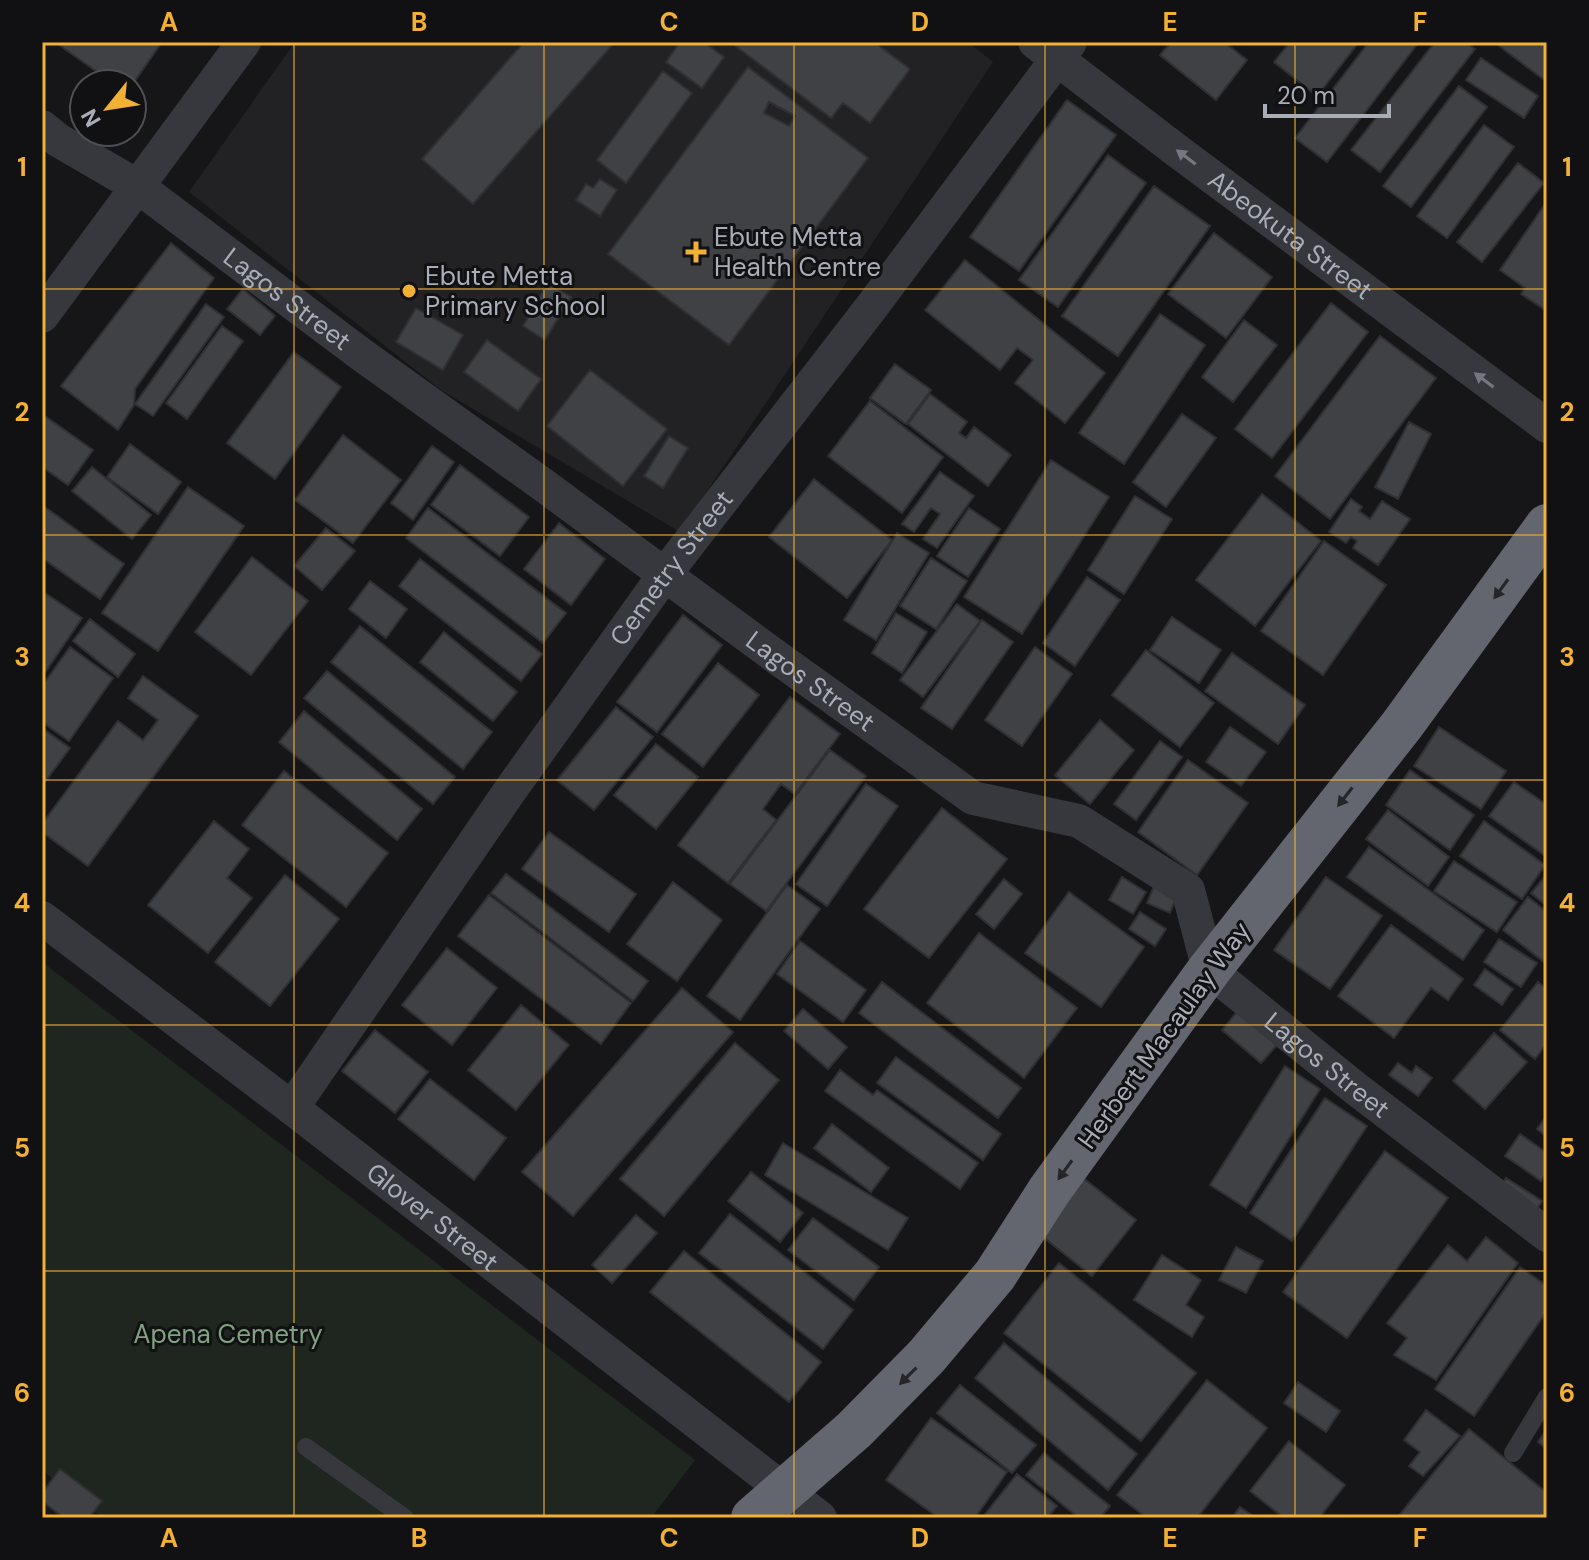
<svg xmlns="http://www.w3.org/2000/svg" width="1589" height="1560" font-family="'DM Sans',sans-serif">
<rect width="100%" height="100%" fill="#161618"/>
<path fill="#222225" d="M295 42H968L993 62 680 532 441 390 189 192Z"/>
<path fill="#1e261f" d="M42 962 695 1460 651 1518H102L42 1470Z"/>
<path fill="#404145" stroke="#303034" stroke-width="2" fill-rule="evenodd" d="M55 42H162L132 85 114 84Z
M524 42H615L473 204 422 159Z
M680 42H704L724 57 702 88 666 62Z
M730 42H874L910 69 870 123 843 103 831 118Z
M1171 42H1224L1247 60 1216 100 1160 55Z
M1290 42H1359L1317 96 1274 62Z
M1369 42H1419L1327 162 1295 138Z
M1435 42H1466L1475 49 1380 172 1351 150Z
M1494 42H1547V82Z
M1481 58 1538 96 1524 118 1466 80Z
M748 67 868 158 729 345 608 254ZM769 102 795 116 789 126 764 113Z
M663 71 692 93 626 183 597 160Z
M1459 86 1487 107 1411 207 1383 186Z
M1067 100 1116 135 1019 271 970 237Z
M1484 125 1514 147 1447 238 1417 216Z
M1108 155 1146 183 1058 307 1019 280Z
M1518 163 1544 183 1482 262 1457 242Z
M600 179 617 190 600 216 576 200 586 184 593 188Z
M1154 186 1210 226 1118 356 1062 316Z
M1547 201V311L1521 294 1525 288 1500 270Z
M1214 233 1272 277 1226 338 1168 294Z
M171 243 214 278 135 389 134 405 118 430 61 386Z
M965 260 1105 373 1065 423 1015 383 1033 360 1017 348 1000 370 925 310Z
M548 283 571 297 545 340 523 326Z
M243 289 275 316 260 335 227 309Z
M1331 303 1368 332 1272 458 1235 429Z
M206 304 224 317 153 416 135 404Z
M416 308 463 335 443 370 396 342Z
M1160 314 1205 345 1124 464 1079 433Z
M1244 320 1277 345 1233 402 1202 377Z
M222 326 243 341 187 419 166 403Z
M1380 336 1436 378 1330 519 1275 476Z
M487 340 541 379 518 411 464 372Z
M294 352 341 387 275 479 227 443Z
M895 364 931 390 906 424 870 398Z
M590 370 667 429 623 486 547 426Z
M930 394 967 422 959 433 966 438 974 427 1011 455 988 486 908 424Z
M870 401 943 457 902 513 828 456Z
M42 414 93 450 68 485 42 467Z
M1182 414 1216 438 1166 507 1133 482Z
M1409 422 1431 434 1398 499 1375 487Z
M343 435 401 480 353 543 295 500Z
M669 436 688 448 663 488 644 476Z
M130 444 181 482 158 514 107 477Z
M432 446 454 462 413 520 391 503Z
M1051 460 1109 497 1022 634 964 597Z
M460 465 529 517 500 556 431 505Z
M92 467 151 515 132 539 72 491Z
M940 472 974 496 937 548 923 539 940 514 931 508 914 532 902 524Z
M814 479 892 540 847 598 769 537Z
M188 487 244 526 158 651 102 613Z
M1262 494 1321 541 1255 626 1196 580Z
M1135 496 1172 519 1124 594 1088 570Z
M1351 499 1362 507 1359 511 1370 519 1382 501 1410 519 1378 565 1353 548 1357 541 1351 537 1346 543 1329 532Z
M42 505 124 564 100 599 42 558Z
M428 508 566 613 543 643 406 538Z
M969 508 1000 529 968 577 937 556Z
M559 523 605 559 571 605 524 569Z
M326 528 355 551 322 590 294 566Z
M897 533 929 553 876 640 844 620Z
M1324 541 1386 585 1323 675 1261 631Z
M252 557 308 601 251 675 195 632Z
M931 558 967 581 936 629 900 606Z
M420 559 542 654 521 681 399 586Z
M1087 577 1120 600 1075 666 1043 643Z
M370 581 407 609 386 638 349 609Z
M42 591 82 618 42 677Z
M957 604 980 621 923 697 900 680Z
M896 613 927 632 902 673 872 653Z
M683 615 722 645 657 732 617 702Z
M1172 617 1221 650 1199 683 1150 650Z
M90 619 135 654 118 677 73 641Z
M982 620 1013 642 952 729 921 708Z
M360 626 492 732 463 769 331 662Z
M444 632 517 692 493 721 420 662Z
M70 647 113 678 69 741 42 722V686Z
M1035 647 1072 674 1022 746 985 720Z
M1146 650 1214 703 1180 747 1112 695Z
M1232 653 1305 705 1278 744 1205 691Z
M718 663 759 695 703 767 662 734Z
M327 671 455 777 433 804 304 698Z
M143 676 198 716 88 866 42 832V824L118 721 143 740 158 720 128 698Z
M790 697 840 734 795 794 781 784 763 809 776 820 728 883 678 845Z
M616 707 653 737 594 810 557 780Z
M304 711 422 809 397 840 279 742Z
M1100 720 1134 750 1090 804 1055 775Z
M1230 727 1266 752 1241 786 1206 762Z
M1439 727 1506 771 1481 809 1414 766Z
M42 728 70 748 42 786Z
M1160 741 1182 757 1136 820 1114 804Z
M656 744 698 777 656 829 614 795Z
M830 750 866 776 766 911 730 884Z
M1188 760 1248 803 1197 875 1138 832Z
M1410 770 1474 815 1450 850 1386 805Z
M284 771 388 853 346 907 242 825Z
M1514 782 1547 805V857L1489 816Z
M866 784 898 806 827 906 796 884Z
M942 808 1007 859 929 958 864 909Z
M1388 810 1449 857 1428 886 1366 839Z
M214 821 249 849 227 878 252 898 208 953 148 905Z
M1484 821 1545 865 1522 899 1460 856Z
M549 832 636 894 609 932 522 869Z
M1369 847 1484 930 1463 960 1347 877Z
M1454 861 1517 902 1497 932 1434 891Z
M506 874 648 981 633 1001 491 893Z
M1547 874V906L1531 893Z
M285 875 339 919 270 1006 215 962Z
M1122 877 1146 892 1133 914 1109 900Z
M1326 877 1382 916 1330 989 1274 950Z
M1004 879 1022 894 994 929 976 914Z
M1156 881 1179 891 1170 913 1147 903Z
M673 882 722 920 677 981 627 944Z
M787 885 820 909 740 1020 707 996Z
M1069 892 1144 947 1101 1007 1025 953Z
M489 895 631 1003 601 1044 458 936Z
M1528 897 1547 912V958L1544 962 1503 930Z
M1140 912 1166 929 1155 946 1129 929Z
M1391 925 1463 979 1448 1000 1431 988 1394 1038 1338 996Z
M979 933 1077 1008 1024 1078 927 1003Z
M1499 939 1537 963 1521 987 1484 962Z
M800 941 866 990 843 1022 777 974Z
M447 948 497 988 452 1045 402 1005Z
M1485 969 1513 989 1502 1005 1474 985Z
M882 982 1021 1088 998 1118 859 1013Z
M1538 982 1547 989V1043L1535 1059 1500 1030Z
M682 988 733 1032 573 1216 522 1172Z
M1245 1002 1285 1036 1261 1063 1222 1030Z
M521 1005 569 1045 516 1110 468 1070Z
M803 1009 847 1047 828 1069 784 1031Z
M375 1030 428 1072 395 1113 342 1071Z
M1494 1033 1527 1062 1485 1109 1453 1081Z
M735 1043 779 1080 664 1216 620 1179Z
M896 1057 1001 1134 983 1160 877 1083Z
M1398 1063 1412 1073 1416 1066 1432 1078 1418 1096 1389 1075Z
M1285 1066 1320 1089 1246 1208 1210 1185Z
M840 1070 873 1095 877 1090 978 1163 960 1189 825 1091Z
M430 1079 506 1138 474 1180 398 1119Z
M1325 1098 1367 1126 1292 1241 1250 1213Z
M1547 1115V1137L1537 1129Z
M832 1124 889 1168 871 1192 814 1148Z
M1520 1134 1547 1153V1172L1541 1181 1505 1156Z
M783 1143 908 1218 888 1250 765 1175Z
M1385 1151 1448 1198 1347 1338 1283 1292Z
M751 1172 803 1213 780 1242 728 1201Z
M1082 1177 1136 1220 1092 1276 1038 1233Z
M1506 1178 1542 1201 1533 1215 1497 1192Z
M730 1214 853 1310 823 1349 699 1253Z
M636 1215 657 1233 612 1283 592 1265Z
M813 1218 879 1267 854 1300 788 1250Z
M1486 1237 1518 1263 1436 1380 1394 1355 1407 1338 1387 1323 1448 1245 1467 1261Z
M1236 1247 1263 1261 1246 1293 1219 1280Z
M684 1251 821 1362 789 1402 650 1292Z
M1162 1255 1201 1280 1186 1305 1204 1317 1192 1337 1134 1300Z
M1059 1263 1196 1373 1141 1441 1004 1333Z
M1520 1267 1547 1286V1311L1474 1416 1435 1389Z
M1004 1343 1137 1454 1108 1490 975 1378Z
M1207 1380 1267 1428 1197 1518H1147L1117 1495Z
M1298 1382 1340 1411 1326 1432 1284 1403Z
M960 1385 1036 1445 1012 1473 937 1413Z
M1426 1410 1460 1436 1423 1476 1409 1466 1420 1452 1404 1440Z
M931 1418 1007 1472 975 1518H939L886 1480Z
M1469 1429 1547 1493 1546 1518H1397Z
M1547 1429V1449L1538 1442Z
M1289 1441 1345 1485 1319 1518H1284L1250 1491Z
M1044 1453 1110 1506 1100 1518H1079L1026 1475Z
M60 1469 102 1501 89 1518H64L42 1501V1493Z
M1017 1474 1057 1506 1047 1518H982Z
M1240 1507 1256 1518H1232Z"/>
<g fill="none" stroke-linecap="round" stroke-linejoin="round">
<path stroke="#37383d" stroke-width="18" d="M306 1447 405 1518
M1513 1453 1547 1397"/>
<g stroke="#37383d" stroke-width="34">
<path id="s1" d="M1035 42 1176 150 1547 426"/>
<path id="s2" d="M42 127 58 140 137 186 362 355 542 484 775 656 973 798 1079 821 1188 890 1209 970 1355 1088 1547 1235"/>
<path d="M42 316 244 42"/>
<path id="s3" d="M42 918 292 1108 820 1518"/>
<path id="s4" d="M292 1108 509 792 665 574 870 309 1070 42"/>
</g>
<path stroke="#63666e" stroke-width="44" d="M753 1518 854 1430 926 1357 995 1275 1049 1191 1209 970 1402 725 1547 526"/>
</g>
<defs><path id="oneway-solid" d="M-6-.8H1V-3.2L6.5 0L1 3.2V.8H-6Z" transform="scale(2)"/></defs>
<g fill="#757881">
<use href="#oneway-solid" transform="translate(1186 157) rotate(-143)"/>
<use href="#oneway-solid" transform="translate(1484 380) rotate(-143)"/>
</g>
<g fill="#26262a">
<use href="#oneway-solid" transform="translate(1501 589) rotate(126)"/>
<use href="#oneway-solid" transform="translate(1345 797) rotate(128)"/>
<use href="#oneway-solid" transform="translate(1065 1170) rotate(126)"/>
<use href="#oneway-solid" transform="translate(908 1376) rotate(135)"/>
</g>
<path fill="none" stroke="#f2b134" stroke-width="2" stroke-opacity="0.55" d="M294 42V1518M544 42V1518M794 42V1518M1045 42V1518M1295 42V1518M42 289H1547M42 535H1547M42 780H1547M42 1025H1547M42 1271H1547"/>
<g fill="#f2b134" stroke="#111113" stroke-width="3">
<path d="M692 240h8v8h8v8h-8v8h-8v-8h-8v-8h8z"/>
<circle cx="409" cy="291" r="8"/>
</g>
<g text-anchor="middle" stroke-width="6" stroke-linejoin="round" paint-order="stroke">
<g font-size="26" fill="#a8adb8" stroke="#111113">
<text dy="9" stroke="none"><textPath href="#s1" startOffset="320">Abeokuta Street</textPath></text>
<text dy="9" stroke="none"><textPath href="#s2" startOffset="300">Lagos Street</textPath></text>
<text dy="9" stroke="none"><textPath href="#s4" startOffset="660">Cemetry Street</textPath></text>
<text dy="9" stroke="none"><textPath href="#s2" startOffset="948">Lagos Street</textPath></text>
<text transform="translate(1164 1035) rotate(-54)" y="9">Herbert Macaulay Way</text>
<text dy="9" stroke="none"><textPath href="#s2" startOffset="1620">Lagos Street</textPath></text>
<text dy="9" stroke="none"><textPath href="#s3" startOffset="492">Glover Street</textPath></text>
</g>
<g font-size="26" fill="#a8adb8" stroke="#111113" text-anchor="start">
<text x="714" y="246">Ebute Metta<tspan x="714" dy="30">Health Centre</tspan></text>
<text x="425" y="285">Ebute Metta<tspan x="425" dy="30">Primary School</tspan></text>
</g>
<g font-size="26" fill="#7fa381" stroke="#111113">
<text x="228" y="1343">Apena Cemetry</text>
</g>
</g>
<rect width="1589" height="1560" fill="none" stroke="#111113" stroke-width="88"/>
<g transform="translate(108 108) rotate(240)"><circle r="38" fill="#111113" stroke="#4d4f55" stroke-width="2"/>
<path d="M0-6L14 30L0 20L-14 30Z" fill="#f2b134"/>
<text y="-12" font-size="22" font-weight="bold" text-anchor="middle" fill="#a8adb8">N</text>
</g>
<path d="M1265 104v12h124v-12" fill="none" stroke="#a8adb8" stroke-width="4"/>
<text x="1277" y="104" font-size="24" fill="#a8adb8" stroke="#111113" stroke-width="6" paint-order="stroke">20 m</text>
<rect x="44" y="44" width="1501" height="1472" fill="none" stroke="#f2b134" stroke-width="3"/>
<g font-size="26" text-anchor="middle" font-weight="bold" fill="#f2b134">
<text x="169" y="31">A</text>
<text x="419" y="31">B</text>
<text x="669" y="31">C</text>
<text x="920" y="31">D</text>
<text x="1170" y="31">E</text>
<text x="1420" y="31">F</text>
<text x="22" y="176">1</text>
<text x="1567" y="176">1</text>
<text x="22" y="421">2</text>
<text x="1567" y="421">2</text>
<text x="22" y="666">3</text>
<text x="1567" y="666">3</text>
<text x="22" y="912">4</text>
<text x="1567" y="912">4</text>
<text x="22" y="1157">5</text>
<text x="1567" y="1157">5</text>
<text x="22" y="1402">6</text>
<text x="1567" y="1402">6</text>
<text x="169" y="1547">A</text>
<text x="419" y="1547">B</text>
<text x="669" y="1547">C</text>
<text x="920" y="1547">D</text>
<text x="1170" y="1547">E</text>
<text x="1420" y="1547">F</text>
</g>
</svg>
